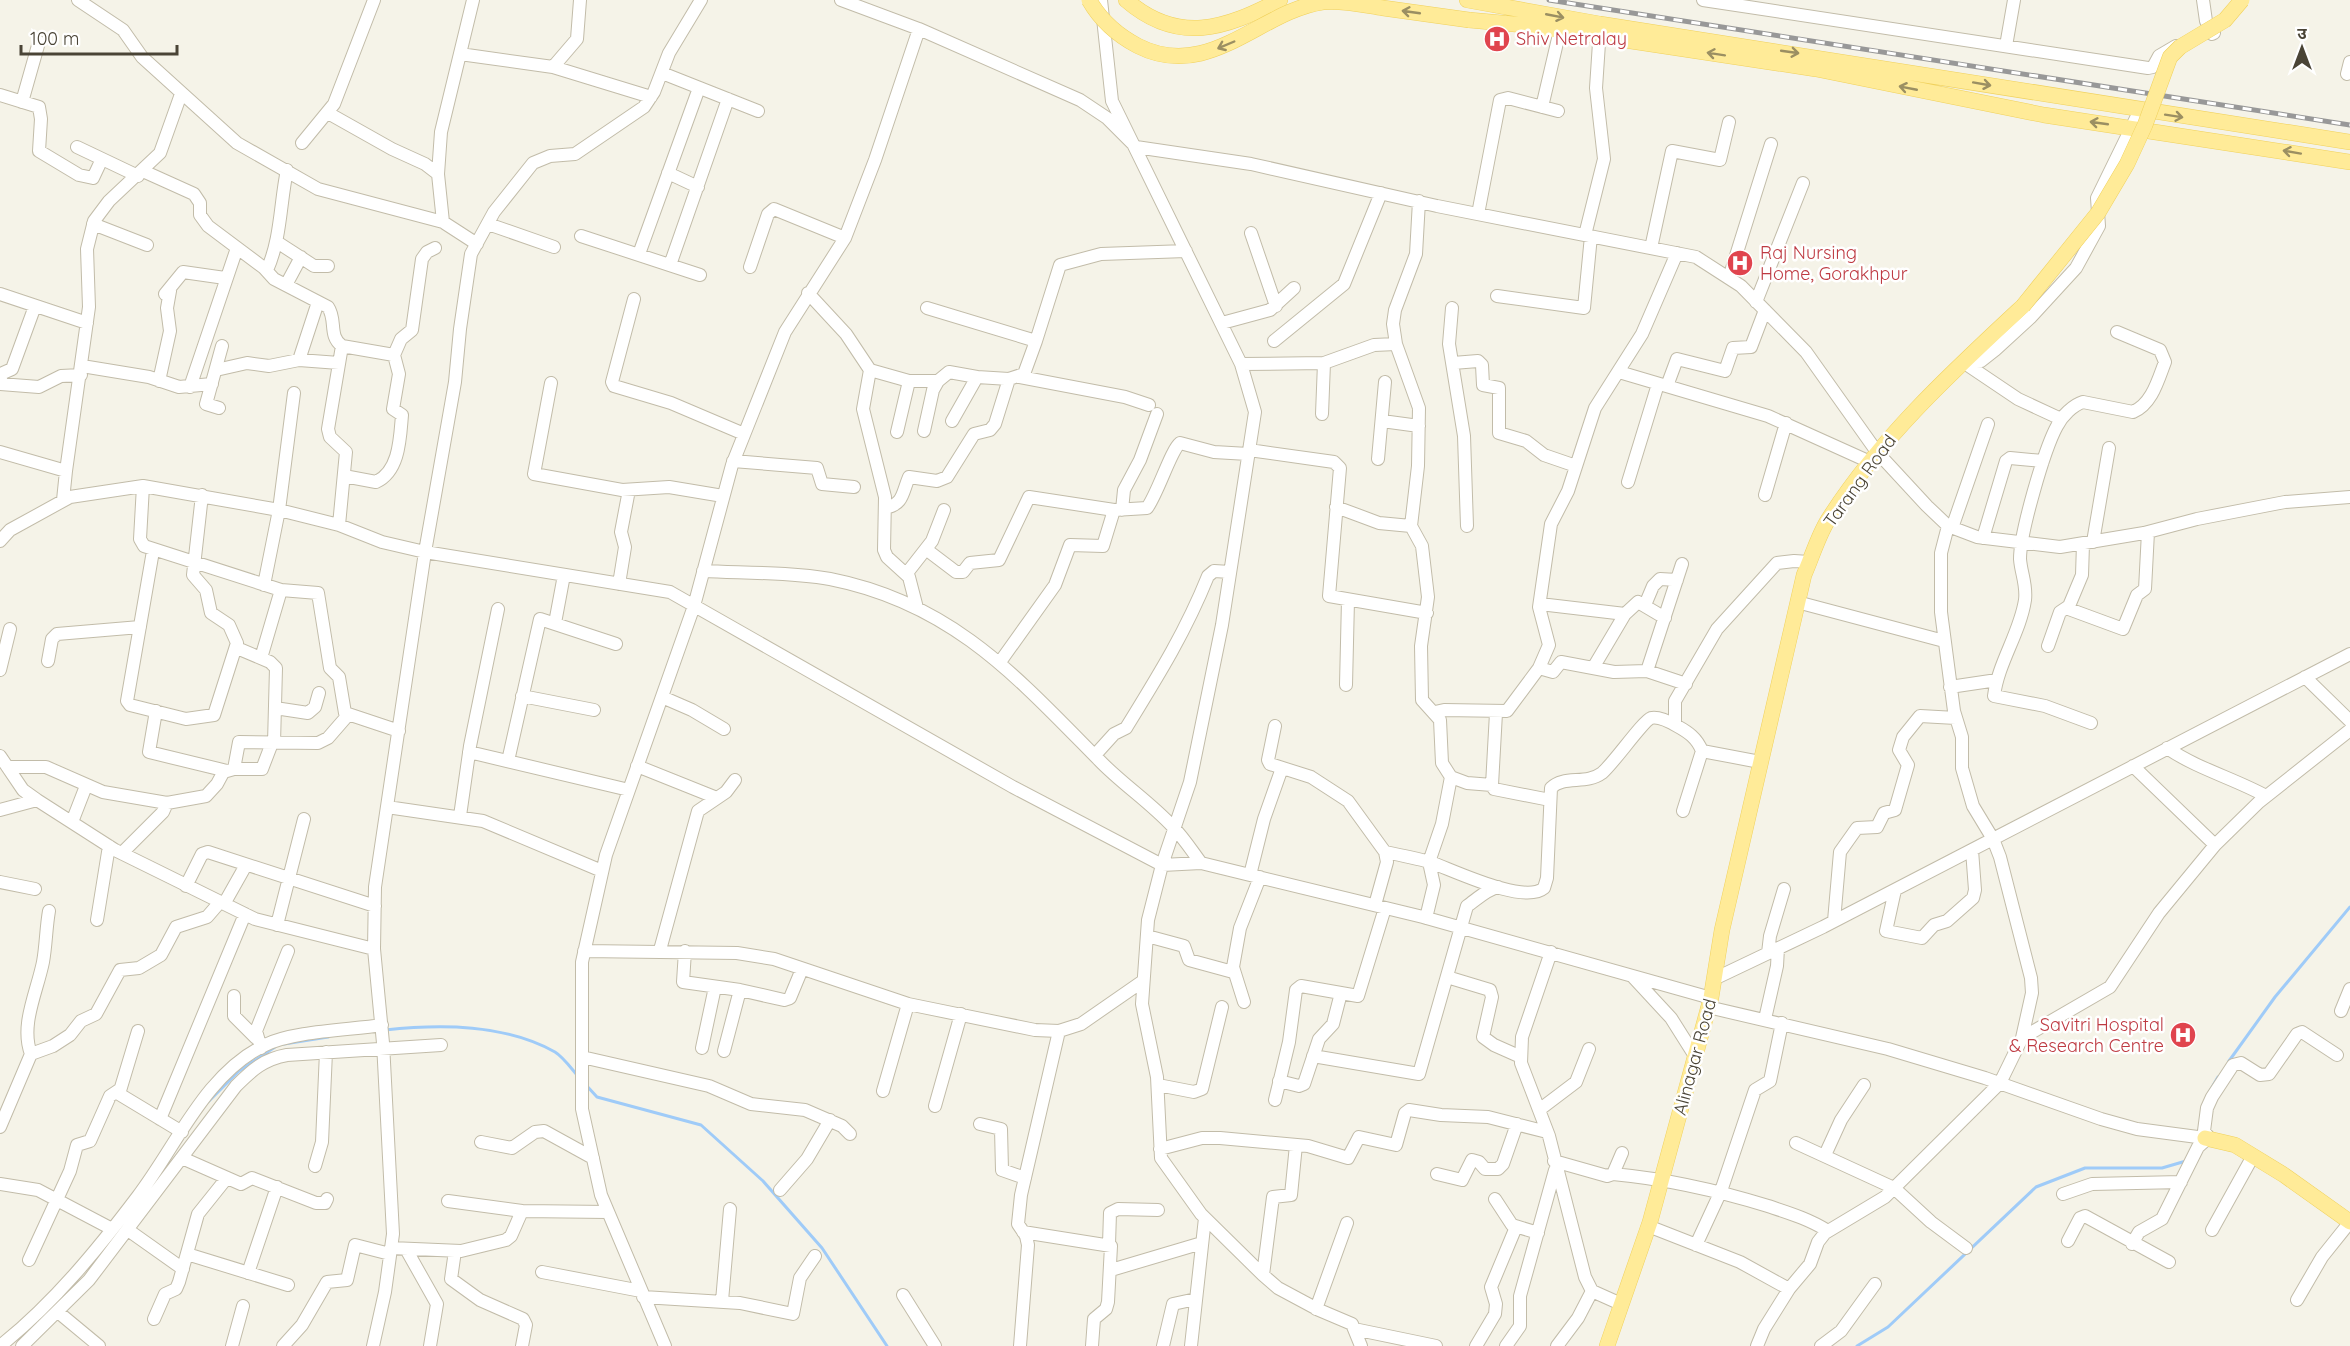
<svg xmlns="http://www.w3.org/2000/svg" width="2350" height="1346" font-family="Quicksand,'Noto Sans Devanagari',sans-serif">
<rect width="100%" height="100%" fill="#f5f3e8"/>
<g fill="none" stroke-linecap="round" stroke-linejoin="round">
<path stroke="#9fcbf8" stroke-width="3" d="M385 1030C441 1024 505 1024 555 1052 563 1057 571 1068 577 1075
M284 1044 328 1037
M2229 1061 2275 997 2350 907
M586 1085 597 1097 701 1125 763 1181 822 1248 887 1346
M2207 1096 2218 1077
M209 1101 239 1071 275 1047
M1857 1346 1888 1327 2036 1187 2085 1168H2162L2186 1161"/>
<defs>
<path id="minor" d="M78 0 123 30 142 57 237 143 318 189 443 222 477 244
M841 0 919 29 1080 100 1107 118 1136 147 1251 164 1437 206 1696 257 1741 286 1806 352 1877 452 1927 506 1948 526 1977 537 2060 547 2144 533 2197 519 2285 502 2350 497
M1101 0 1112 101 1241 364 1255 412 1222 625 1190 782 1162 865 1148 920 1142 1004 1157 1077 1161 1158 1201 1214 1263 1275 1278 1288 1319 1310 1352 1324 1361 1346
M1703 0 2148 68 2153 67 2159 56 2176 46
M2203 0 2206 21 2214 33 2212 34
M2006 46 2014 0
M460 54 553 67 651 97
M553 67 577 39 580 0
M662 73 758 111
M2347 74 2350 62
M0 95 39 107 41 119 39 151 79 175 93 178 101 161
M22 102 39 42
M1542 107 1560 30
M328 113 392 149 425 164 438 174
M302 143 334 104 374 0
M77 147 138 176
M143 171 194 194 200 203V215L208 226 264 268 274 279 328 307C337 320 328 336 342 346
M668 173 698 187
M1419 201 1416 254 1395 310 1393 324 1396 344 1419 408 1418 466 1411 526 1422 546 1428 597 1421 646 1422 700 1440 720 1442 763 1451 777 1442 824 1429 862 1434 885 1426 918
M1478 214 1500 100 1508 98 1558 111
M443 222 438 174 441 132 473 0
M93 224 147 245
M488 224 554 247
M1251 233 1276 306
M1585 235 1604 159 1596 88 1600 28
M581 236 700 275
M277 242 314 266H328
M1651 248 1672 151 1720 160 1729 122
M639 254 699 88
M670 265 728 99
M750 267 768 214 774 209 845 238
M267 270C281 239 280 204 287 170
M1729 278 1771 144
M286 285 301 257
M808 293 846 334 870 370 863 409 885 497 884 550 887 557 909 577 917 608
M0 294 87 323
M165 294 183 272 225 278
M1497 296 1584 308 1591 236
M634 299 612 382 614 386 671 403 744 434
M1756 302 1803 183
M927 308 1036 341 1060 265 1101 254 1186 251
M1452 308 1449 344 1464 436 1467 526
M1222 323 1270 310 1294 288
M1274 341 1344 284 1381 193
M299 360 318 302
M1963 362 1981 361 1995 350 2031 317 2076 268 2099 226 2097 198 2140 110
M1963 362 2018 399 2061 419
M1453 363 1478 361 1482 365 1483 385 1499 388V433L1526 441 1544 455 1576 466
M1241 364 1324 363 1374 345 1396 344
M82 366 149 377 179 387 212 384
M216 370 247 363 269 366 299 360 339 363
M870 370 909 381H938L933 390 924 431
M1619 372 1768 416 1870 462
M1020 377 1125 397 1149 405
M0 379 3 373 12 369 35 306
M159 381 170 331 167 308 170 291
M938 381 949 372 977 377
M551 383 534 474 622 490 669 487 723 496
M0 384 39 387 61 376 81 375
M1667 386 1677 359 1725 371 1733 348 1751 347 1765 310
M190 387 237 248
M219 408 206 404 222 346
M1322 414 1324 363
M952 421 977 377 1009 379 1024 374 1036 341
M1382 421 1419 426
M897 432 909 381
M1249 450 1334 462 1340 468 1329 596 1427 613
M0 452 66 471 89 307 87 249 94 221 109 201 160 153 181 94
M1378 459 1385 382
M733 461 817 468 822 484 854 487
M344 476 376 482C400 471 400 437 402 415L393 409 399 374 394 355
M1628 482 1658 384
M143 486 140 539 144 546 281 590 318 593 330 668 339 677 345 713 399 731
M1765 495 1786 423
M63 500 66 471
M1336 507 1379 523 1411 526
M885 508C904 504 902 493 909 477L937 481 947 477 974 434 990 430 995 424 1009 379
M1122 510 1124 490 1140 460 1157 414
M339 525 346 452 330 437 328 429 342 346 394 355 401 339 412 330 422 259 427 252 435 248
M1952 528 1988 424
M1983 538 2006 461 2010 458 2043 461
M0 541 10 530 70 497 143 486 279 510 339 525 382 542 425 552 670 592 1013 787 1162 865 1201 863 1250 875 1423 917 1711 998
M2093 542 2109 448
M927 550 956 572H963L970 563 999 560 1029 497 1114 510 1147 508C1158 493 1171 450 1180 443L1214 452 1248 454
M153 551 127 701 130 705 186 719 214 715 237 643 229 625 211 613 206 590 193 575 202 495
M703 571C743 573 790 572 830 579 952 603 1017 677 1099 760 1122 784 1150 802 1173 827 1183 837 1192 851 1201 863
M907 573 932 541 944 510
M619 584 625 547 621 532 629 490
M264 585 279 510 294 393
M1797 602 1944 641
M1540 604 1625 614 1638 602 1665 618
M1645 605 1653 586 1660 579 1677 580
M2066 608 2123 629 2137 595 2145 589 2148 532
M555 623 564 575
M2048 646 2060 612 2069 606 2082 575 2083 544
M237 648 270 662 276 668 274 743
M261 658 281 590
M48 661 52 639 57 634 140 627
M1000 662 1055 585 1070 545 1103 546 1114 510
M1539 668 1553 672 1561 662 1614 672 1647 671 1686 684
M1593 668 1625 614
M0 670 10 629
M1647 671 1682 564
M2305 677 2350 721
M1346 685 1348 600
M1950 687 1997 680
M522 696 594 710
M662 697 692 710 724 729
M275 708 308 713 315 707 319 693
M156 711 149 752 227 771 234 769 239 742 318 743 328 738 348 715
M1435 712 1444 710 1507 711 1539 668 1549 645 1539 607 1551 524 1568 491 1595 408 1642 334 1677 253
M1496 713 1492 785 1494 789 1550 800
M2091 723 2045 706 1994 696C1998 663 2020 633 2025 600 2027 585 2021 573 2020 559 2020 533 2044 450 2057 426 2062 416 2073 405 2083 402L2133 412C2152 404 2158 380 2165 362L2160 350 2117 332
M1675 724V701L1717 629 1777 563 1794 561 1809 562
M1275 726 1268 760 1270 764 1311 777 1348 801 1385 852 1387 862 1375 905
M2167 748C2198 769 2233 778 2266 796
M469 752 629 790
M1095 755 1114 734 1126 728C1158 676 1185 633 1208 576L1214 571 1230 572
M0 756 23 790 37 800
M508 761 540 619 616 644
M637 766 717 798
M2133 766 2215 845
M8 767H46L103 792 167 803 206 796 217 784 224 771
M234 769H262L272 743
M1451 777 1467 783 1492 785
M387 807 483 821 602 871
M0 810 37 800 115 850 255 919 374 949
M1683 811 1702 751
M460 816 470 746 498 609
M72 822 86 786
M1385 852C1400 855 1415 858 1430 862 1453 870 1524 905 1544 888L1547 878 1551 788C1564 775 1586 785 1602 773 1613 764 1643 721 1651 718 1659 716 1670 722 1677 726 1688 732 1697 738 1702 751L1760 762
M122 853 163 812 167 803
M1250 875 1264 819 1282 768
M0 882 35 889
M186 886 202 854 208 852 375 906
M1895 890 1886 931 1922 938 1934 925 1947 921 1973 898 1975 890 1972 850
M224 904 246 865
M97 920 109 846
M1834 921 1840 852 1857 828 1877 827 1884 813 1895 810 1908 765 1899 750 1903 737 1920 716 1956 718
M277 925 304 819
M1147 936 1184 946 1189 960 1233 972
M660 950 698 811 726 792 735 780
M584 951 737 953 774 959 908 1004 1035 1030 1059 1031 1081 1024 1143 981
M685 951 683 982 740 990 784 1000 790 998 802 969
M1551 952 1522 1037 1521 1063 1549 1136 1585 1277 1592 1291 1621 1304
M1768 953 1770 936 1784 889
M1447 977 1490 990 1492 997 1483 1037 1494 1045 1521 1057
M1633 977 1671 1018 1695 1056
M1716 978 1823 927 2350 654
M234 996V1016L256 1038
M1244 1002 1233 967 1240 928 1260 877
M1708 1007 1888 1049 1985 1078 2101 1119 2137 1129 2205 1138
M2341 1011 2350 989
M1765 1019 1777 966 1778 948
M138 1031 119 1094 182 1132
M2022 1038 2110 987 2159 913 2215 845 2259 802 2350 730
M261 1048 256 1031 288 951
M702 1048 715 987
M724 1051 740 990
M31 1054C20 1025 37 992 43 962 46 946 46 928 49 911
M1313 1056 1419 1074 1467 906C1476 900 1487 889 1498 887
M582 1057 709 1086 751 1104 805 1110 842 1126 850 1134
M1279 1081 1299 1086 1304 1084 1319 1039 1333 1024 1341 993
M1158 1085 1194 1092 1202 1089 1222 1007
M883 1091 908 1004
M1275 1100 1289 1042 1296 990 1301 986 1358 996 1385 908
M935 1106 961 1014
M1539 1110 1576 1082 1589 1049
M160 1119 245 914
M980 1124 1001 1129 1002 1170 1025 1178
M0 1127 31 1054 53 1046 70 1035 81 1021 96 1014 120 970 139 968 161 955 176 927 207 917 220 902
M2210 1139 2204 1131 2207 1108 2212 1097 2233 1065 2241 1063 2260 1075 2269 1074 2297 1034 2302 1032 2337 1055
M481 1142 512 1148 535 1132 544 1131 593 1158
M1796 1143 1894 1188 1931 1222 1966 1248
M1160 1149 1202 1138H1220L1308 1146 1348 1158 1359 1137 1396 1145 1405 1113 1409 1110 1441 1115 1488 1117 1547 1132
M1825 1155 1841 1120 1864 1085
M182 1158 241 1184 252 1178 316 1203H325L327 1199
M1554 1161 1607 1176 1613 1174 1622 1153
M315 1166 322 1142 326 1052
M1437 1174 1462 1180 1472 1160 1479 1162 1485 1169H1498L1503 1164 1517 1124
M1613 1174C1667 1179 1716 1190 1768 1206 1789 1213 1809 1219 1828 1231
M0 1184 38 1190 112 1229
M780 1190 807 1159 830 1120
M2063 1194 2092 1184 2181 1182
M1495 1199 1512 1225 1538 1233
M448 1201 522 1211
M1648 1226 1740 1262 1789 1289
M128 1230 183 1269
M2212 1230 2253 1156
M1023 1232 1111 1246 1108 1302 1106 1309 1094 1319 1092 1346
M2068 1241 2080 1218 2085 1216 2169 1262
M1109 1244 1110 1213 1118 1209 1158 1210
M2132 1244 2139 1232 2162 1219 2198 1147 2207 1139
M1696 1245 1721 1191 1755 1090 1770 1081 1782 1023
M391 1248 461 1251 506 1240 511 1236 522 1211 608 1212
M406 1249 437 1304 430 1346
M455 1251 451 1279 480 1300 523 1319 526 1325 522 1346
M187 1254 288 1285
M29 1260 70 1171 77 1145 90 1141 110 1096 119 1090
M1111 1270 1202 1243
M542 1272 641 1291
M248 1273 277 1187
M1263 1275 1273 1197 1291 1195 1296 1145
M903 1295 935 1346
M643 1297 740 1303 793 1314 800 1278 815 1256
M2297 1300 2322 1257 2350 1222
M722 1301 730 1209
M1316 1309 1347 1223
M58 1312 99 1346
M154 1319 165 1294 176 1289 179 1282 198 1214 226 1179
M1354 1329 1436 1346
M0 1346C53 1304 98 1249 138 1196 177 1145 205 1074 265 1045 293 1031 350 1030 382 1025
M22 1346 89 1280 236 1086C252 1070 264 1059 287 1055L441 1045
M232 1346 243 1306
M283 1346 302 1325 327 1282 347 1280 355 1245 390 1254
M373 1346 385 1292 393 1234 383 1043 374 949 375 887 425 552 455 382 460 329 471 254 494 212 533 163 550 156 575 154 644 107 654 92 669 53 701 0
M665 1346 601 1195 582 1109V962L606 855 694 606 732 465 785 332 845 238 875 160 919 29
M1020 1346 1028 1245 1026 1236 1018 1224 1021 1195 1059 1031
M1163 1346 1173 1304 1196 1299
M1191 1346 1205 1218
M1476 1346 1495 1314 1496 1304 1491 1287 1516 1227
M1506 1346 1520 1326V1296L1555 1170
M1557 1346 1578 1318 1592 1291
M1757 1346 1764 1329 1789 1289 1810 1264 1818 1242 1825 1233 1885 1197 2000 1083 2022 1038 2032 993 2031 978 2000 857 1993 839 1973 806 1962 768V737L1954 711 1941 612V553L1948 526
M1821 1346 1841 1331 1875 1284"/>
<path id="major" d="M1126 0C1178 45 1225 29 1280 0
M1467 0 1600 24 2350 142
M1469 20 1524 25 1816 69 2044 115 2350 162
M2205 1138 2235 1145 2284 1175 2350 1222
M1607 1346 1650 1222 1711 998 1722 930 1804 575C1812 557 1818 536 1828 520 1880 438 1952 372 2023 306"/>
</defs>
<use href="#minor" stroke="#c2bca9" stroke-width="14"/>
<use href="#major" stroke="#f0d15c" stroke-width="16"/>
<use href="#minor" stroke="#fff" stroke-width="12"/>
<use href="#major" stroke="#ffeb98" stroke-width="15"/>
<defs>
<path id="rail" d="M1549 0 2350 125"/>
</defs>
<use href="#rail" stroke="#989898" stroke-width="5"/>
<use href="#rail" stroke="#fff" stroke-width="3" stroke-dasharray="9" stroke-linecap="butt"/>
<defs>
<path id="major-bridge" d="M1089 0C1101 21 1117 35 1138 46 1209 82 1260 11 1323 2 1343 0 1364 5 1383 8 1411 12 1440 16 1469 20
M2023 306 2098 213 2127 164 2145 125 2170 57 2180 47 2225 20 2242 0"/>
</defs>
<use href="#major-bridge" stroke="#f0d15c" stroke-width="16" stroke-linecap="butt"/>
<use href="#major-bridge" stroke="#ffeb98" stroke-width="15"/>
</g>
<defs><path id="oneway-shaft" d="M-6 0H5M1.5-3L5.5 0L1.5 3" fill="none" stroke-width="1.6" stroke-linecap="round" stroke-linejoin="round" transform="scale(1.5)"/></defs>
<g stroke="#9b8f62">
<use href="#oneway-shaft" transform="translate(1411 12) rotate(-172)"/>
<use href="#oneway-shaft" transform="translate(1555 16) rotate(11)"/>
<use href="#oneway-shaft" transform="translate(1226 45) rotate(157)"/>
<use href="#oneway-shaft" transform="translate(1790 52) rotate(8)"/>
<use href="#oneway-shaft" transform="translate(1716 54) rotate(-171)"/>
<use href="#oneway-shaft" transform="translate(1982 84) rotate(10)"/>
<use href="#oneway-shaft" transform="translate(1908 88) rotate(-169)"/>
<use href="#oneway-shaft" transform="translate(2174 116) rotate(9)"/>
<use href="#oneway-shaft" transform="translate(2099 123) rotate(-172)"/>
<use href="#oneway-shaft" transform="translate(2292 152) rotate(-170)"/>
</g>
<defs>
<symbol id="hospital-disc" viewBox="-11 -11 22 22"><circle r="9.5" fill="#e0444e" stroke="#fff"/><path d="M-5-5h3v3.5h4V-5h3V5h-3V1.5h-4V5h-3Z" fill="#fff"/></symbol>
</defs>
<g fill-rule="evenodd">
<use href="#hospital-disc" x="1482" y="24" width="30" height="30"/>
<use href="#hospital-disc" x="1725" y="248" width="30" height="30"/>
<use href="#hospital-disc" x="2168" y="1020" width="30" height="30"/>
</g>
<g text-anchor="middle" stroke-width="5" stroke-linejoin="round" paint-order="stroke">
<g font-size="18" fill="#be3a42" stroke="#fff" text-anchor="start">
<text x="1516" y="45">Shiv Netralay</text>
<text x="1760" y="259">Raj Nursing<tspan x="1760" dy="21">Home, Gorakhpur</tspan></text>
<text x="2164" y="1031" text-anchor="end">Savitri Hospital<tspan x="2164" dy="21">&amp; Research Centre</tspan></text>
</g>
<g font-size="18" fill="#4a4436" stroke="#fff">
<text transform="translate(1860 481) rotate(-54)" y="6">Tarang Road</text>
<text transform="translate(1695 1057) rotate(-75)" y="6">Alinagar Road</text>
</g>
</g>
<g transform="translate(2302 48)" stroke="#ffffff" stroke-width="4.5" paint-order="stroke">
<path d="M0-4.5L10 22L0 15L-10 22Z" fill="#4a4436"/>
<text y="-9" font-size="16" font-weight="bold" text-anchor="middle" fill="#4a4436">उ</text>
</g>
<path d="M21 45v9h156v-9" fill="none" stroke="#4a4436" stroke-width="3"/>
<text x="30" y="45" font-size="18" fill="#4a4436" stroke="#ffffff" stroke-width="4.5" paint-order="stroke">100 m</text>
</svg>
